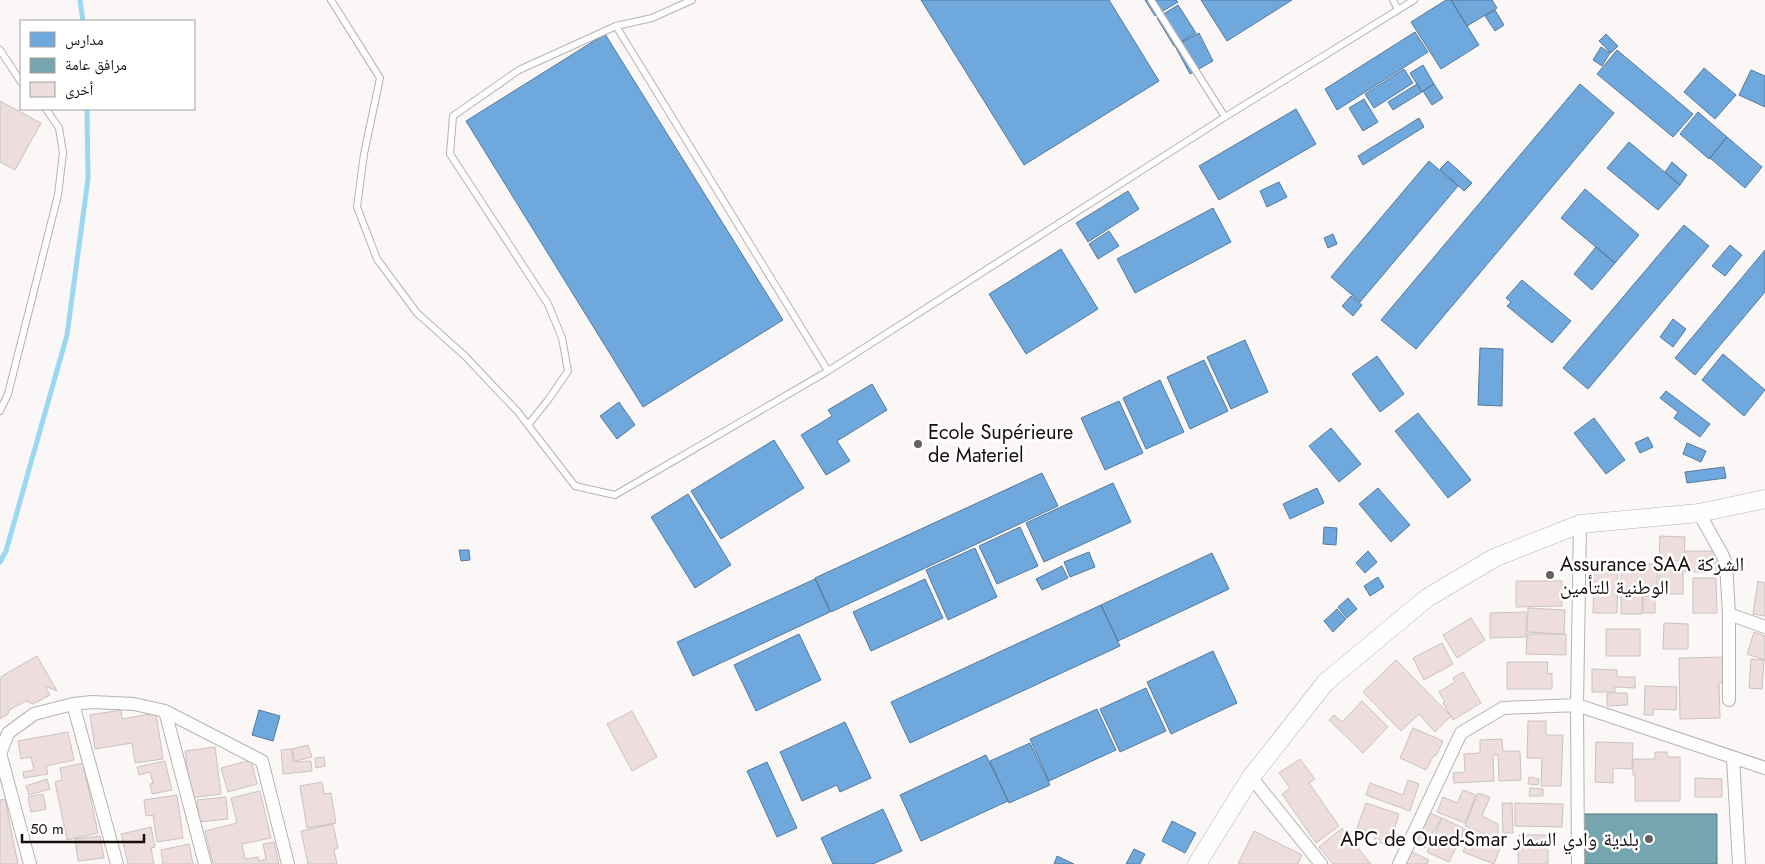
<svg xmlns="http://www.w3.org/2000/svg" width="1765" height="864" font-family="Jost,'Noto Naskh Arabic',sans-serif">
<rect width="100%" height="100%" fill="#fcf7f7"/>
<path fill="#6fa8dc" stroke="#557a9e" d="M921 0H1109L1159 81 1024 165Z
M1145 0H1176L1178 2 1155 16Z
M1201 0H1292L1227 41Z
M1446 0H1451L1479 45 1441 69 1411 22Z
M1451 0H1492L1497 8 1467 26Z
M1178 5 1196 33 1174 46 1157 18Z
M1495 10 1504 25 1495 31 1485 16Z
M1415 32 1428 52 1337 110 1325 89Z
M1199 33 1213 61 1190 74 1175 46Z
M605 34 783 320 643 407 466 121Z
M1606 34 1618 46 1611 53 1599 41Z
M1601 47 1610 53 1602 66 1593 60Z
M1617 50 1693 114 1673 137 1597 74Z
M1423 65 1434 84 1422 92 1410 73Z
M1704 68 1736 95 1715 119 1684 92Z
M1404 69 1413 83 1374 108 1365 94Z
M1751 70 1765 76V107L1739 95Z
M1417 84 1422 92 1393 110 1388 102Z
M1434 84 1443 98 1432 105 1423 91Z
M1580 84 1614 113 1416 349 1381 320Z
M1364 99 1378 122 1363 131 1349 108Z
M1296 109 1316 144 1219 200 1199 166Z
M1698 112 1727 137 1709 159 1680 134Z
M1419 118 1424 127 1363 165 1358 156Z
M1727 137 1762 167 1745 188 1710 158Z
M1629 142 1680 185 1658 210 1607 168Z
M1429 161 1458 186 1360 302 1331 277Z
M1448 161 1472 183 1464 191 1440 169Z
M1672 162 1687 175 1680 185 1665 172Z
M1279 182 1287 197 1267 207 1260 191Z
M1585 189 1639 235 1615 263 1561 218Z
M1128 191 1139 209 1088 242 1076 223Z
M1213 208 1231 242 1135 293 1117 259Z
M1684 225 1709 246 1588 389 1563 368Z
M1109 231 1119 246 1098 259 1089 244Z
M1333 234 1337 244 1328 248 1324 238Z
M1730 245 1742 255 1725 276 1712 266Z
M1596 247 1615 263 1592 290 1574 274Z
M1061 249 1098 309 1026 354 989 294Z
M1765 250V292L1695 375 1675 358Z
M1522 280 1571 321 1552 343 1507 306 1511 302 1506 298Z
M1351 296 1362 305 1353 316 1342 306Z
M1673 319 1686 329 1673 347 1660 337Z
M1245 340 1268 392 1231 409 1207 357Z
M1480 348 1503 349 1502 406 1478 405Z
M1723 354 1765 390 1744 416 1702 380Z
M1377 356 1404 394 1380 412 1352 374Z
M1204 360 1228 411 1190 429 1167 377Z
M1160 380 1184 432 1146 449 1123 398Z
M872 384 887 410 837 441 850 461 826 475 801 435 832 416 828 410Z
M1666 391 1710 424 1700 437 1674 418 1678 412 1660 398Z
M1119 401 1143 453 1105 470 1081 418Z
M619 402 635 425 617 439 600 416Z
M1418 413 1471 480 1448 498 1395 431Z
M1594 418 1625 460 1606 474 1574 433Z
M1331 428 1361 464 1339 482 1309 446Z
M1648 437 1653 447 1640 453 1635 443Z
M774 440 804 488 721 539 691 491Z
M1687 443 1706 451 1701 462 1683 454Z
M1724 467 1726 478 1687 483 1685 472Z
M1042 473 1058 506 831 612 815 578Z
M1113 483 1131 522 1044 562 1026 523Z
M1317 488 1324 503 1290 519 1283 504Z
M1378 488 1410 525 1391 542 1359 504Z
M688 494 731 565 695 588 651 517Z
M1020 527 1038 566 997 584 979 546Z
M1324 527 1337 528 1336 545 1323 544Z
M975 548 997 597 948 620 926 570Z
M459 550H469L470 560 461 561Z
M1368 551 1377 562 1365 573 1356 563Z
M1089 552 1095 567 1070 577 1064 562Z
M1212 553 1229 589 1118 641 1101 605Z
M1062 566 1068 578 1042 590 1036 579Z
M1378 577 1384 587 1370 596 1364 586Z
M815 579 830 612 693 676 677 642Z
M925 579 943 618 871 651 853 612Z
M1348 598 1357 609 1347 618 1338 607Z
M1101 605 1120 646 910 743 891 702Z
M1337 609 1346 619 1333 632 1324 621Z
M799 634 821 680 756 711 734 665Z
M1213 651 1237 703 1171 734 1147 682Z
M1146 688 1166 731 1120 752 1100 709Z
M1097 709 1116 750 1049 781 1030 739Z
M259 710 280 716 273 741 252 735Z
M845 722 871 778 840 792 837 785 802 801 780 752Z
M1030 743 1050 785 1009 803 990 761Z
M986 755 1008 801 921 841 900 795Z
M767 762 797 828 777 837 747 771Z
M883 809 902 851 873 864H833L821 838Z
M1172 821 1196 833 1185 853 1162 841Z
M1134 849 1145 854 1140 864H1126Z
M1057 856 1074 864H1054Z"/>
<path fill="#76a5af" stroke="#5a787f" d="M1581 814H1717V864H1581Z"/>
<g fill="none" stroke-linecap="round" stroke-linejoin="round">
<path stroke="#9ad7f3" stroke-width="5" d="M80 0 83 21
M0 562 6 551 67 335 88 179 87 109"/>
</g>
<path fill="#eddddd" stroke="#cac2c2" d="M0 101 41 123 15 170 0 162Z
M1660 536 1685 537 1684 561H1659Z
M1685 551H1716V572H1685Z
M1621 564H1657V590H1642V614H1621Z
M1659 564H1683V594H1659Z
M1594 570H1618L1617 613H1593Z
M1693 578H1716L1717 613H1693Z
M1516 581H1562V606L1516 607Z
M1758 581 1765 583V616L1753 614Z
M1643 596H1655V613H1643Z
M1528 608 1565 610 1564 634 1527 632Z
M1526 612V637L1490 638V613Z
M1471 618 1485 640 1457 658 1443 635Z
M1664 623 1688 624V649H1663Z
M1606 629H1640V656H1606Z
M1754 632 1765 636V660L1747 654Z
M1527 634H1566V655L1526 654Z
M1442 643 1453 664 1424 680 1413 658Z
M37 656 57 691 45 686 50 695 33 704 26 701 9 710 8 714 0 719V680L2 676Z
M1725 657 1726 682 1719 683 1720 718 1680 719 1679 658Z
M1751 659 1764 660 1762 689 1749 688Z
M1396 660 1451 716 1435 732 1419 714 1401 731 1363 692Z
M1507 662H1548L1547 674 1552 673V689H1507Z
M1592 669 1617 670V677H1635V688L1615 687V692H1592Z
M1463 672 1481 703 1453 720 1443 703 1445 702 1439 692 1455 682 1453 678Z
M1645 686 1677 687 1676 710 1654 709 1653 715H1644Z
M1607 693H1627L1628 705 1607 706Z
M1362 701 1388 727 1363 753 1329 720 1334 715 1342 722Z
M121 710 122 719 156 713 163 759 135 763 132 743 95 749 90 715Z
M632 711 657 757 632 771 607 724Z
M1528 721H1546V735H1563L1561 786H1541L1542 758H1527Z
M1413 728 1443 741 1436 756 1434 755 1426 770 1400 758Z
M68 732 74 760 46 766 48 774 24 778 23 772 34 770 31 757 21 759 18 741Z
M1502 739 1503 751H1520L1521 780 1499 781 1498 755H1493L1494 781 1454 783 1453 773 1465 772 1464 754 1480 753V740Z
M1596 742 1633 743 1632 769 1613 768V783L1595 782Z
M308 745 312 757 295 761 292 749Z
M215 747 221 794 191 798 185 751Z
M292 749 293 762 311 761 312 771 283 774 281 750Z
M1655 752H1667V757H1680V801H1635V775H1633V759H1655Z
M324 757 325 766 316 768 315 758Z
M1300 759 1315 779 1309 783 1339 826 1316 843 1282 794 1290 788 1279 773Z
M251 760 257 784 228 792 221 768Z
M165 761 172 790 152 794 150 784 153 783 150 772 139 775 137 767Z
M83 763 98 833 67 840 55 782 62 780 60 768Z
M1529 777 1539 779 1538 785 1528 784Z
M1695 778 1722 779V797H1695Z
M47 779 50 789 29 795 26 786Z
M1408 780 1419 784 1410 811 1366 795 1370 783 1403 795Z
M322 782 324 794 331 793 336 823 307 828 300 786Z
M1530 788 1543 789V796H1529Z
M1463 790 1476 795 1465 823 1437 812 1443 797 1457 803Z
M260 791 271 838 242 844 245 859 258 857 259 861 266 859 263 844 274 842 279 864H213L205 831 237 823 231 798Z
M1478 793 1490 797 1482 816 1498 824V840L1465 826Z
M43 794 46 809 31 812 28 797Z
M177 795 183 838 157 842 153 815 146 816 144 800Z
M226 797 228 819 199 822 197 800Z
M5 799 18 864H0V800Z
M1366 803 1399 814 1389 846 1374 840 1376 834 1357 828Z
M1502 803H1512L1513 833H1503Z
M1515 803 1563 804 1562 827 1515 826Z
M1426 811 1441 818 1425 848 1410 841Z
M1442 818 1465 829 1449 862 1427 852Z
M333 824 338 848 334 849 337 864H308L301 831Z
M151 827 155 847 151 848 154 864H128L121 834Z
M1342 828 1371 864H1333L1319 847Z
M1254 831 1302 855 1298 864H1238Z
M1471 831 1502 843 1494 864 1463 852Z
M1519 835H1548V864H1518Z
M100 836 104 858 78 861 75 839Z
M189 844 193 864H163L161 850Z
M1408 850 1429 860 1427 864H1401Z"/>
<g fill="none" stroke-linecap="round" stroke-linejoin="round">
<defs>
<path id="lane" d="M331 0 380 78 364 154 357 207 377 259 417 313 465 356 518 412 575 486 615 495 828 371 1225 117 1414 0
M1151 0 1225 117
M1393 0 1398 10
M616 26 828 371
M0 50 21 82
M0 411 8 394 58 195 63 153 59 128 46 109
M528 425 548 400 568 371 562 338 548 304 450 154 453 116 519 70 616 26 652 18 692 0"/>
<path id="street" d="M1699 513 1723 556 1726 564 1729 614V700
M1729 614 1765 627
M73 704 117 864
M165 711 205 864
M0 753 30 864
M0 754 8 733 34 714 73 704 92 702 134 704 165 711 262 761 288 864
M1733 758 1739 864
M1251 777 1321 864
M1399 864 1461 733 1503 708 1577 705 1765 768
M1578 864 1577 705 1580 524"/>
<path id="secondary" d="M1197 864 1251 777 1326 682 1427 598 1494 558 1580 524 1699 513 1765 499"/>
</defs>
<use href="#lane" stroke="#b8b1b1" stroke-width="8"/>
<use href="#street" stroke="#b8b1b1" stroke-width="14"/>
<use href="#secondary" stroke="#b8b1b1" stroke-width="19"/>
<use href="#lane" stroke="#fffefe" stroke-width="6"/>
<use href="#street" stroke="#fffefe" stroke-width="12"/>
<use href="#secondary" stroke="#fffefe" stroke-width="18"/>
</g>
<g fill="#686060" stroke="#fff" stroke-width="2">
<circle cx="918" cy="444" r="5"/>
<circle cx="1550" cy="575" r="5"/>
<circle cx="1649" cy="839" r="5"/>
</g>
<g text-anchor="middle" stroke-width="5" stroke-linejoin="round" paint-order="stroke">
<g font-size="20" fill="#190e0e" stroke="#fff" text-anchor="start">
<text x="928" y="439">Ecole Supérieure<tspan x="928" dy="23">de Materiel</tspan></text>
<text x="1560" y="571">Assurance SAA الشركة<tspan x="1560" dy="23">الوطنية للتأمين</tspan></text>
<text x="1639" y="846" text-anchor="end">APC de Oued-Smar بلدية وادي السمار</text>
</g>
</g>
<rect x="20" y="20" width="175" height="90" fill="#ffffff" stroke="#a39f9f"/>
<rect x="30" y="32" width="25" height="15" fill="#6fa8dc" stroke="#a39f9f"/>
<text x="65" y="45" font-size="15" fill="#190e0e">مدارس</text>
<rect x="30" y="58" width="25" height="15" fill="#76a5af" stroke="#a39f9f"/>
<text x="65" y="70" font-size="15" fill="#190e0e">مرافق عامة</text>
<rect x="30" y="82" width="25" height="15" fill="#eddddd" stroke="#a39f9f"/>
<text x="65" y="95" font-size="15" fill="#190e0e">أخرى</text>
<path d="M22 834v8h122v-8" fill="none" stroke="#190e0e" stroke-width="2.5"/>
<text x="30" y="834" font-size="15" fill="#190e0e" stroke="#ffffff" stroke-width="4" paint-order="stroke">50 m</text>
</svg>
